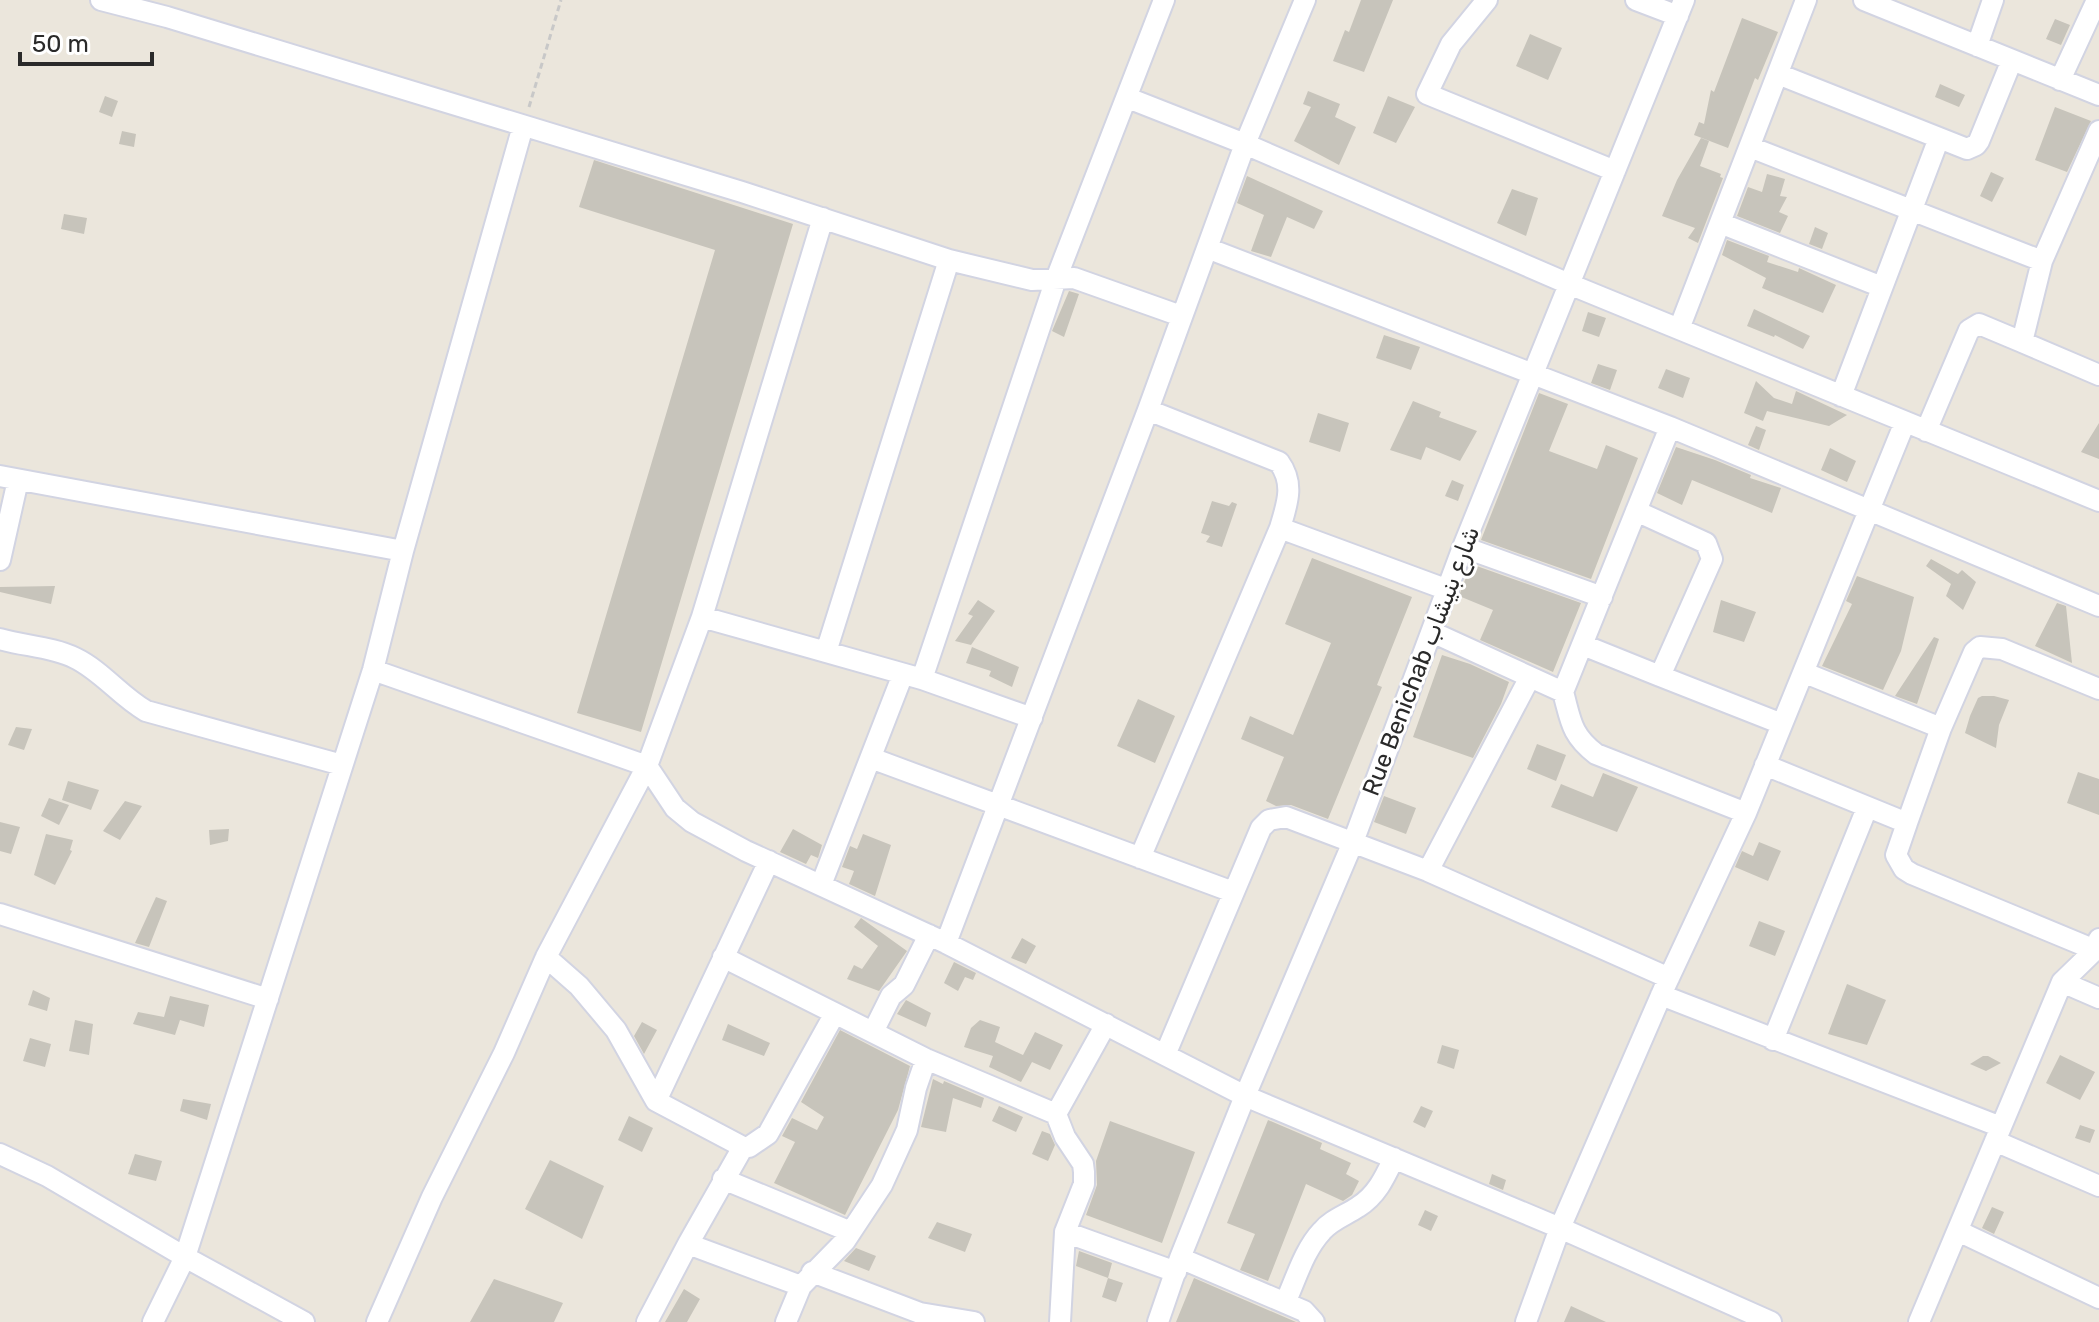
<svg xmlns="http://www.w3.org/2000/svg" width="2099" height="1322" font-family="Rubik,Cairo,sans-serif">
<rect width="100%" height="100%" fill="#ebe6dc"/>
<path fill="#c7c4bb" d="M1361 0H1393L1364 72 1333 61 1345 30 1349 32Z
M1742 18 1778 32 1758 80 1755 78 1728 148 1694 135 1699 122 1704 124 1711 90 1714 92Z
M2055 19 2070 25 2061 45 2046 39Z
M1530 34 1562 48 1548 80 1516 66Z
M1940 84 1965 95 1959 107 1935 97Z
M1308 91 1340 104 1335 117 1356 127 1339 165 1294 141 1311 107 1303 104Z
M105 96 118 101 112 117 99 112Z
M1388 96 1415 107 1396 143 1373 133Z
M2055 107 2091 121 2067 172 2035 160Z
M122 131 136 134 134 147 119 144Z
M1701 138 1709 141 1700 166 1721 174 1720 177 1723 178 1698 243 1688 238 1695 228 1662 216 1677 180Z
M594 160 793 224 641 732 577 713 715 250 579 207Z
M1991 172 2004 178 1992 202 1980 196Z
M1767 174 1785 179 1780 196 1787 197 1779 212 1788 216 1780 233 1737 216 1748 187 1762 192Z
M1247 176 1323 211 1314 229 1287 217 1271 257 1251 251 1264 215 1237 203Z
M1512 189 1538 198 1526 236 1497 223Z
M64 214 87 218 84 234 61 229Z
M1815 227 1828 233 1822 249 1809 244Z
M1727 240 1769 256 1767 262 1798 272 1799 268 1836 285 1823 313 1762 288 1766 278 1722 255Z
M1069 291 1079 294 1064 337 1052 331Z
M1754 309 1810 336 1803 349 1775 335 1774 337 1747 326Z
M1588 312 1606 318 1599 337 1582 331Z
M1384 335 1420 347 1411 370 1376 358Z
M1598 364 1617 370 1610 390 1591 383Z
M1666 369 1690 378 1683 398 1658 388Z
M1756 381 1774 398 1792 404 1796 391 1847 415 1829 426 1767 411 1763 421 1744 413Z
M1539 393 1568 404 1549 451 1597 469 1606 445 1638 458 1591 579 1481 540Z
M1413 401 1441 412 1439 417 1477 431 1460 461 1426 447 1421 460 1390 450Z
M1318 413 1349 423 1340 452 1309 442Z
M2099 423V459L2081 452Z
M1756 426 1766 430 1759 450 1748 445Z
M1676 447 1715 460 1751 475 1750 478 1781 488 1772 513 1692 480 1682 505 1657 493Z
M1830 448 1856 461 1847 482 1821 470Z
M1452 480 1464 485 1458 501 1445 496Z
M1212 501 1229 506 1232 502 1237 504 1222 547 1206 542 1210 536 1201 533Z
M1312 558 1412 597 1377 685 1382 687 1328 819 1291 805 1276 806 1266 801 1284 757 1241 739 1250 716 1293 735 1331 643 1285 624Z
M1931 559 1958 574 1962 570 1976 582 1963 610 1946 596 1951 584 1926 566Z
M1471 564 1581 603 1553 672 1480 640 1493 610 1459 596Z
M1857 576 1914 597 1901 651 1883 690 1822 666 1852 604 1846 601Z
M55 586 51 604 0 592V587Z
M978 600 995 611 971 645 955 641 973 616 968 614Z
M1721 600 1756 612 1744 642 1713 632Z
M2057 603 2066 606 2072 663 2035 646Z
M1934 637 1939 639 1917 704 1895 696Z
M972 647 1019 667 1012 687 989 676 991 671 966 663Z
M1442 655 1470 664 1509 682 1501 704 1473 758 1413 737Z
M1982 696H1994L2009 700 1999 725 1996 748 1965 733 1970 716 1978 698Z
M1138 699 1175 716 1155 763 1117 746Z
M16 727 32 729 24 750 8 745Z
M1537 744 1566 755 1556 781 1527 769Z
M2078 772 2099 779V815L2067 803Z
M1603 773 1638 787 1617 832 1551 807 1561 784 1593 797Z
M68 781 99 790 91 810 62 800Z
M1384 796 1416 808 1406 834 1374 822Z
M49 798 69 805 59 825 41 816Z
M125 801 142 806 120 840 103 831Z
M0 822 20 827 11 854 0 851Z
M229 829 228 841 210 845 209 830Z
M793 829 822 845 818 858 811 855 806 864 780 852Z
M46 834 73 840 70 850 72 851 55 885 34 875Z
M863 834 891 845 875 896 849 884 854 871 842 867 850 846 857 849Z
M1759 842 1781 851 1768 881 1735 867 1742 851 1753 856Z
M156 897 167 901 149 947 135 943Z
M861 918 907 951 879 991 847 979 854 965 862 969 878 946 854 927Z
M1759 921 1785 931 1775 956 1749 946Z
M1022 938 1036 946 1026 964 1011 958Z
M954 962 976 973 973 980 965 977 958 991 944 983Z
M1847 984 1886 1000 1867 1045 1828 1034Z
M33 990 50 998 47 1011 28 1005Z
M170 996 209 1005 204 1027 180 1020 175 1035 133 1024 138 1012 164 1017Z
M906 1000 931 1013 926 1027 897 1014Z
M75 1020 93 1024 89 1055 69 1051Z
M980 1020 1000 1027 995 1042 1023 1055 1035 1032 1063 1045 1050 1070 1032 1062 1021 1082 989 1067 993 1056 964 1047 971 1028Z
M642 1022 657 1030 644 1054 634 1036Z
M728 1024 770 1043 764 1056 722 1040Z
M840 1030 910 1066 898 1110 845 1215 774 1183 795 1142 782 1136 792 1118 817 1130 824 1117 801 1102Z
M30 1038 51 1044 45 1067 23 1061Z
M1442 1045 1459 1050 1454 1069 1437 1063Z
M2060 1055 2095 1072 2080 1100 2046 1083Z
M1983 1056H1988L2001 1063 1986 1071 1970 1064Z
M933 1079 943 1084 944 1081 984 1098 981 1108 953 1098 946 1132 921 1127Z
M183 1099 211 1104 207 1120 180 1111Z
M999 1106 1023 1117 1016 1132 992 1121Z
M1421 1106 1433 1111 1425 1128 1413 1122Z
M629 1116 653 1128 642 1152 618 1140Z
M1268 1120 1322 1143 1320 1149 1351 1163 1346 1174 1359 1181 1352 1195 1343 1201 1306 1184 1268 1281 1240 1270 1255 1234 1227 1223Z
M1110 1121 1195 1152 1162 1243 1086 1215 1097 1185 1096 1161Z
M2080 1125 2095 1130 2090 1143 2075 1138Z
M1042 1131 1050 1134 1055 1145 1048 1161 1032 1154Z
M135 1154 162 1161 156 1181 128 1174Z
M550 1160 604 1186 582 1239 525 1209Z
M1492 1174 1506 1180 1503 1190 1489 1184Z
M1992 1207 2004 1212 1994 1234 1982 1228Z
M1425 1210 1438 1216 1431 1231 1418 1225Z
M937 1222 972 1234 965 1252 928 1238Z
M856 1248 876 1256 869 1271 844 1261Z
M1079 1251 1112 1263 1108 1278 1076 1266Z
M1108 1278 1123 1283 1116 1302 1102 1297Z
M1194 1278 1296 1322H1176Z
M494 1279 563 1303 554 1322H470Z
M684 1289 700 1299 687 1322H665Z
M1571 1306 1606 1322H1564Z"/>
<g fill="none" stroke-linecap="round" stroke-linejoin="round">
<defs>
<path id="minor" d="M101 0 167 17 742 192 949 260 1032 280 1074 278 1181 316
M1487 0 1451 44 1427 94 1615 171
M1636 0 1678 16
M1864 0 2099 95
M1977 46 1993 0
M1778 74 1967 149 1976 145 1979 141 2012 60
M2060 80 2097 0
M1128 98 1245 144 1569 284 2099 501
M2099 131 2042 261 2022 342 2099 375
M1750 147 2042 261
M823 218 702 617 922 679 1032 718
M1720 223 1882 287
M1207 248 1670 427 2099 606
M1679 329 1806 0
M1841 396 1939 138
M1926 431 1969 330 1979 324 2022 342
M0 476 403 551
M1636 511 1706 543 1712 559 1660 676 1782 724
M1280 528 1448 590
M1463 547 1602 597
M0 560 18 480
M1432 632 1563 692C1571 721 1571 735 1596 754L1746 813
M0 639C24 646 53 647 75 658 102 671 120 696 146 711L342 765
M1583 645 1660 676
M826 652 949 260
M373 670 647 766 675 808 692 822 746 851 946 943 1245 1096 1560 1228 1771 1322
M1805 673 1941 728 1907 823
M922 679 1056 279 1164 0
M1563 692 1670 427
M1941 728 1974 652 1980 647 2002 649 2099 689
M871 758 1233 892
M1765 765 1907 823 1896 855 1904 869 1912 874 2095 950
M1140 858 1280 528C1287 504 1295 484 1279 462L1148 410
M1428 871 1530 677
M821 885 903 674
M0 914 268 999
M946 943 1148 410 1245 144 1305 0
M546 957 579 986 616 1030 656 1101 743 1147 688 1244 647 1322
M723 957 926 1059 1056 1114 1106 1024
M2062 982 2099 998
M1661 995 2001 1127
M873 1032 891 996 904 985 929 935
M1773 1040 1867 808
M1165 1055 1261 828 1269 820 1286 817 1428 871 1669 978
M656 1101 769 861
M1056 1114 1065 1137 1083 1164 1084 1172V1184L1065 1232
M1995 1141 2099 1186
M743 1147H749L768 1134 834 1015
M0 1154 47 1176 185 1257 304 1322
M723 1179 851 1232
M1958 1231 2099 1298
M688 1244 801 1286
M1180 1258 1304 1311 1314 1322
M812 1272 920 1313 974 1322
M1285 1303C1296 1279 1304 1250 1322 1231 1331 1220 1346 1215 1358 1207 1377 1195 1385 1177 1394 1158
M153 1322 185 1257 373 670 403 551 523 126
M377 1322 432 1197 504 1053 546 957 647 766 702 617
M786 1322 801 1286 845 1241 882 1185 907 1130 916 1088 926 1059
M1060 1322 1065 1232 1176 1272
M1158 1322 1180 1258 1245 1096 1353 842 1463 547 1684 0
M1526 1322 1560 1228 1666 984 1746 813 1905 422
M1919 1322 2062 982 2095 950 2099 939"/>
</defs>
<use href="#minor" stroke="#d2d4e2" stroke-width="24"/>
<path stroke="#c8c8c8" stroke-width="3" stroke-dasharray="6 4" stroke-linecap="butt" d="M529 107 561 0"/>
<use href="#minor" stroke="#fff" stroke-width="20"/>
</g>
<g text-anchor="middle" stroke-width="6" stroke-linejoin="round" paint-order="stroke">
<g font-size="24" fill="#2a2a2a" stroke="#fff">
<text transform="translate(1421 661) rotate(-69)" y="8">Rue Benichab شارع بنيشاب</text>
</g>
</g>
<path d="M20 52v12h132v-12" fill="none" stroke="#2a2a2a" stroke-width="4"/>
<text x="32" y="52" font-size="24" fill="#2a2a2a" stroke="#ffffff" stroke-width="6" paint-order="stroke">50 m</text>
</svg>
